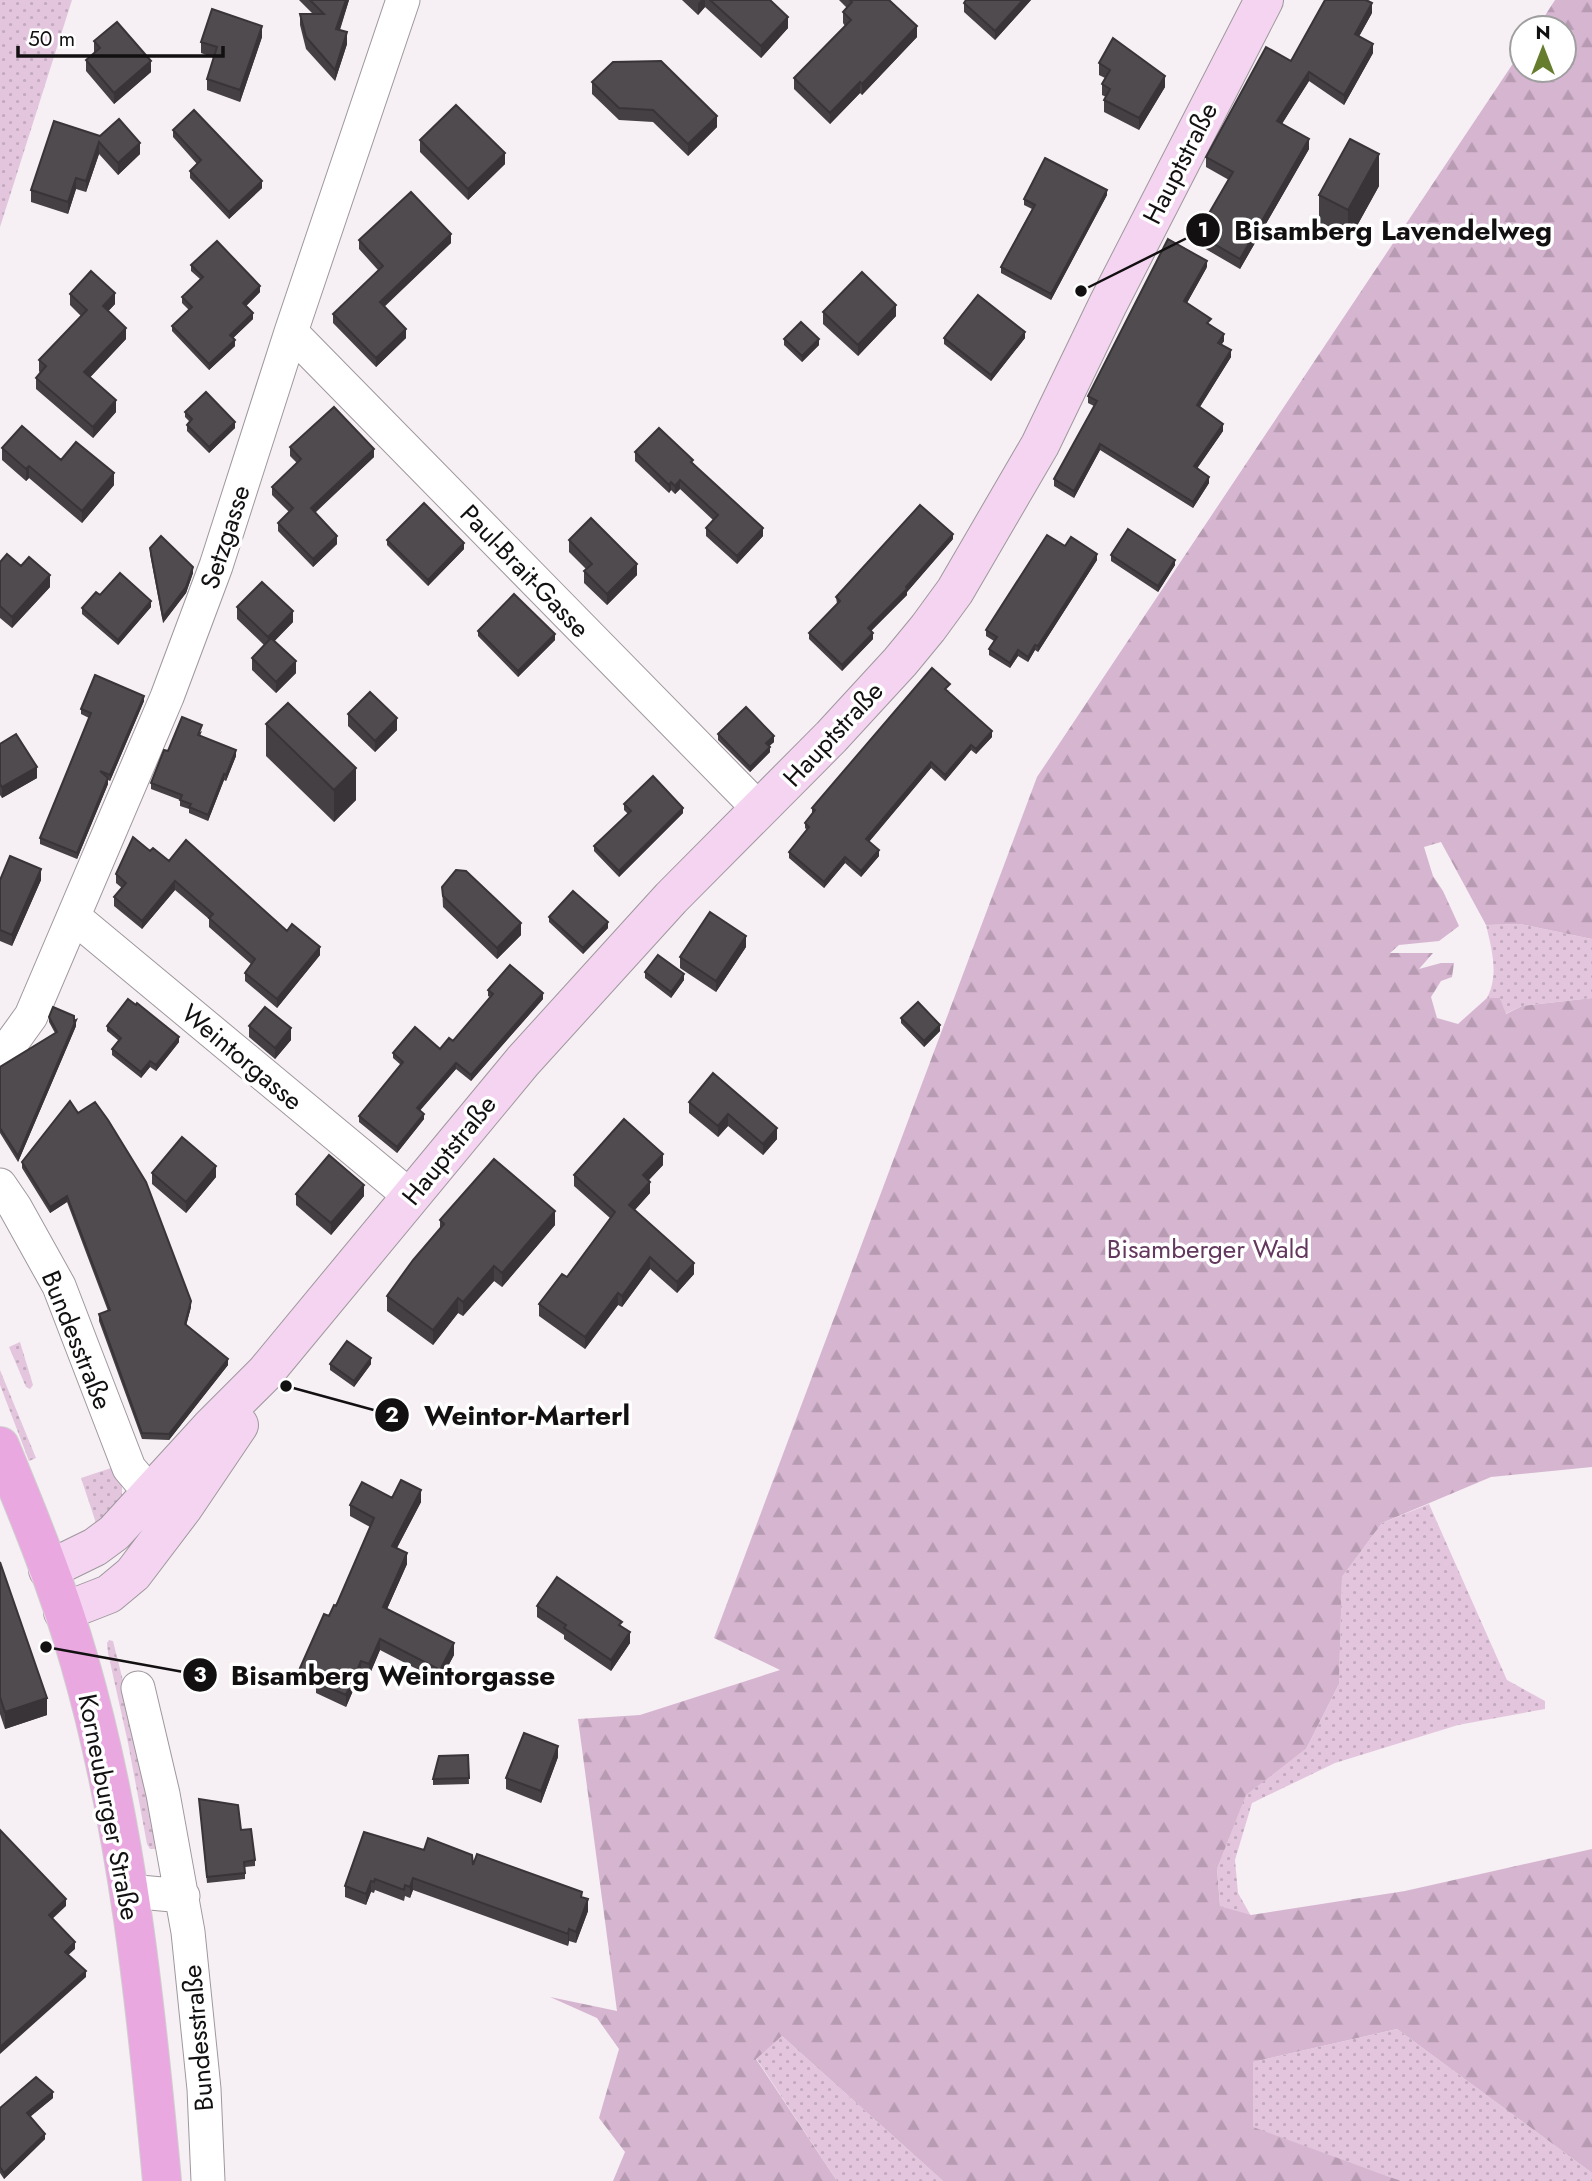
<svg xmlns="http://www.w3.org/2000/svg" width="1592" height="2181" font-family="Jost,sans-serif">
<defs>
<pattern id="grass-dots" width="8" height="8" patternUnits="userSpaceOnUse" patternTransform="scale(1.75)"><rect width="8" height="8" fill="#e3c6de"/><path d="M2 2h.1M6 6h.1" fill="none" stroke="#c2a9bd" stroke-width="1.8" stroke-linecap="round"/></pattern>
<pattern id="forest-firs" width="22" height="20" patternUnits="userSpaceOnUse" patternTransform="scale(1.75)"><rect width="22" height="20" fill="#d6b5d0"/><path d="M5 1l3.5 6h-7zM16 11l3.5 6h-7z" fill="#b79bb2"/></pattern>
</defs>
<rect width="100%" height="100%" fill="#f6eff4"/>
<path fill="url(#grass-dots)" d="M0 0H72L0 227Z
M1520 924 1592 939V998L1522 1006 1505 1014 1500 998H1487C1499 975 1492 950 1486 925Z
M20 1342 33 1385 30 1389 26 1387 9 1347Z
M0 1370 36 1458 29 1461 0 1385Z
M114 1467 122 1486V1502L98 1529 81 1478Z
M1429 1504 1507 1680 1545 1701V1709L1458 1725 1335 1763 1252 1803 1235 1860 1238 1893 1251 1916 1220 1906 1217 1869 1246 1794 1306 1749 1339 1684 1342 1577 1382 1523Z
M109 1640 113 1641 143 1761 158 1849H150L147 1844 128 1743 108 1653 107 1643Z
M1397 2029 1592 2173V2181H1401L1253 2128V2062Z
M782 2036 943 2181H837L756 2058Z"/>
<path fill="url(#forest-firs)" d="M1555 0H1592V939L1520 924 1486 925 1441 842 1424 847 1433 876 1443 891 1459 926 1439 941 1399 945 1390 953H1433L1419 969 1441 963H1454L1452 977 1441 981 1431 997 1437 1018 1458 1024 1487 998H1500L1506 1014 1522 1006 1592 998V1467L1491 1477 1382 1523 1342 1577 1339 1684 1306 1749 1246 1795 1217 1869 1220 1906 1251 1915 1405 1891 1592 1849V2173L1397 2029 1253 2062V2127L1401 2181H943L782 2036 756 2059 837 2181H613L625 2152 599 2118 619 2049 597 2018 550 1997 617 2011 578 1719 640 1715 780 1670 714 1638 1037 777 1522 50V70H1564V28H1537Z"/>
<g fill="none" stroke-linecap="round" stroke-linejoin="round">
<defs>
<path id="minor" d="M291 332 760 810
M74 917 411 1197
M0 1052 13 1041 31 1016 167 697 216 566 291 332 403 0
M0 1185 15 1207 59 1286 129 1468 151 1494
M138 1688 163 1794 188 1932 204 2089 208 2181
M129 1891 183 1896"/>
<path id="secondary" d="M48 1570 95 1547 114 1533 210 1428 265 1373 523 1061 671 898 831 737 900 662 928 628 955 591 1040 445 1108 304 1264 0
M63 1612 109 1594 133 1574 183 1508 239 1425"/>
<path id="primary" d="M0 1446C29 1516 58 1587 79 1660 128 1829 146 2006 162 2181"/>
</defs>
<use href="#minor" stroke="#9e989d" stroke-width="35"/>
<use href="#secondary" stroke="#9e989d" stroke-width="40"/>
<use href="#primary" stroke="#d0cfcf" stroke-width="40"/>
<use href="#minor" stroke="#fff" stroke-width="33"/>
<use href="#secondary" stroke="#f4d4f0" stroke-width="38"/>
<use href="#primary" stroke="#e9a8e0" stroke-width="38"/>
</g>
<path fill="#454044" d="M299 0H349L340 30 347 44 335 81 306 49 300 25V14H313Z
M682 0H770L788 28 761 58 705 7 698 15Z
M839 0H889L917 37 862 95 860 93 830 124 794 89V78L845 26 843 23V12L847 8Z
M1031 0 995 40 964 12V3Z
M1372 13 1359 36 1373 53 1344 105 1309 81 1282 124 1309 149 1240 269 1197 244V234L1229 180 1206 167V157Z
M262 37 240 102 207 90V79L214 58 201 53V42Z
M94 41 151 72 114 104 86 71V60L94 53Z
M1099 63 1165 87 1139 130 1104 112V100L1106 97 1102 95V84L1105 78 1099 75Z
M592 82 717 127 688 156 653 122 619 120 592 94Z
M54 121 140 154 118 175 99 154 86 192 76 189 68 214 31 202V190Z
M173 130 262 188 229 219 190 178V171L197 164 173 137Z
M420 140 505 164 468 200 420 152Z
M1379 186 1348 242 1319 226V195Z
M1107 195 1051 300 1001 273V267L1032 209 1024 205V199Z
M359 240 451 243 384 306 406 338 376 367 333 323V314L378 270 359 249Z
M191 265 260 292 246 306 253 319 233 338 235 346 209 370 172 331V326L189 310 182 303V297L200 279 191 271Z
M1207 267 1187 303 1211 326 1224 341 1222 344 1231 357 1200 407 1223 431 1197 468 1209 483 1193 508 1100 450 1074 498 1054 486V479L1094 406 1088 403V396Z
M70 294 115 304 108 311 126 339 90 377 116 412 93 438 36 389V378L40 373 39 371V360L81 316 70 305Z
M823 312 896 316 858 356 823 324Z
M944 338H1025L991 381 944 344Z
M784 339 819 345 802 362 784 345Z
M185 412 235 428 209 453 187 431V425L190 422 185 417Z
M290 447 374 457 315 513 337 544 313 567 278 531V523L289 512 272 495V487L297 463 290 456Z
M2 448 61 460 114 485 82 523 29 478 26 481 2 460Z
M635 452 693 463 763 536 737 564 706 536V528L713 520 680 489 675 494 671 490 669 493 635 461Z
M953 539 907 592V595L871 631 873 639 842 671 809 639V633L837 604 836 597Z
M387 540 464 549 428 586 387 545Z
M569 540 637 575 607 605 584 583V571L586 569 569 552Z
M1065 546 1097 560 1038 652 1035 650 1028 662 1018 656 1010 668 989 655V649L994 641 986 636V630Z
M150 548 193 573 186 593 163 623 150 554Z
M1111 555 1175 565 1158 592 1111 561Z
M0 562 21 566 50 587 12 628 0 618Z
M100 595 151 607 118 645 82 614V608Z
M237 607 293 622 274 641 296 673 276 693 252 670V658L264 645 237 619Z
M478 631 555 640 518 677 478 636Z
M950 690 948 691 992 737 976 754 971 750 945 781 931 768 869 842 879 856 861 877 845 863 824 888 789 858V852L807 830 805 828V823L812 814V808Z
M144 701 110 781 108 780V784L77 859 40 844V838L89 718 81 714V709Z
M348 714 397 730 375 752 348 726Z
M266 724 356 800 334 822 266 756Z
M202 731 200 736 236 756 226 781 224 780 208 821 189 813V809L180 806V800L151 789V783L168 751Z
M718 734 774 742 769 746 770 752 750 772 718 740Z
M0 744 37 778 2 798 0 795Z
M624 804 683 813 619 877 594 851V846L628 814 624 810Z
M150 851 169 861 287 931 320 955 277 1008 245 981V973L251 964 209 927V919L175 890 142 929 114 906V897L122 888 116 883V874Z
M0 880H41L12 946 0 941Z
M442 887 521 935 497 959 443 907Z
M549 917 608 928 583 954 549 922Z
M746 947 716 992 680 968V957Z
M645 972 684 980 671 998 645 978Z
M488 990 543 999 471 1081 456 1069 420 1110 424 1119 397 1153 359 1122V1116L401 1065 393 1058V1053L440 1049 453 1041 490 997 488 996Z
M49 1017 74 1021 76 1026 18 1162 0 1133V1067L55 1033 49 1022Z
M901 1018 940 1031 924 1047 901 1023Z
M107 1026 179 1042 156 1071 150 1067 141 1078 112 1055V1049L119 1041 107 1031Z
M249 1026 291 1040 275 1059 249 1037Z
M70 1101 191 1307 186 1325 228 1365 169 1440 142 1439 99 1321V1314L108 1311 67 1202 50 1213 22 1168V1162Z
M689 1102 777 1128V1139L763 1155 728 1126 718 1137 689 1113Z
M663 1165 649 1180 650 1193 635 1210 694 1274 677 1293 650 1269 622 1307 618 1305 585 1349 539 1316V1304L567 1277 610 1218 574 1186V1175Z
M152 1173 216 1177 186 1213 152 1184Z
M296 1194 364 1196 331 1235 296 1205Z
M440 1220 555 1225 502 1287 494 1281 463 1316 458 1313 433 1345 387 1311V1296L440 1228Z
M330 1364H371L354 1387 330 1370Z
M392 1498 421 1502 397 1548 407 1564 387 1609 454 1655 440 1681 380 1650 369 1676 361 1672 346 1707 316 1693V1687L300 1680V1668L336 1606 370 1527 350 1516V1505Z
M0 1562 47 1715 5 1729 0 1714Z
M537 1606 622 1626 630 1643 611 1671 564 1639V1635L537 1617Z
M468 1755 469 1784 433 1785V1779Z
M558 1757 541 1803 506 1789V1778Z
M199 1799 241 1830 255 1860V1866L245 1867V1879L207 1883Z
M364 1832 582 1897 588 1911 576 1943 569 1941 568 1946 413 1890 410 1898 405 1896 404 1901 375 1890 374 1893 371 1892 366 1905 345 1897V1886Z
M53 2098 30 2117 45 2139 4 2179 0 2173V2108Z"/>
<path fill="#383437" d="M346 0H349L336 41V29Z
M701 0H705V7L698 15V4Z
M1023 0H1031L995 40V31Z
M1372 3V13L1355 44V34Z
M788 17V28L761 58V46Z
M262 26V37L240 102V90Z
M917 26V37L862 95V84Z
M347 32V44L335 81V70Z
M1373 44V53L1344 105V95Z
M151 61V72L114 104V93Z
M1309 72V81L1277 131V121Z
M1165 76V87L1139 130V118Z
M860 82V93L830 124V113Z
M717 116V127L688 156V144Z
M1309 139V149L1240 269V259Z
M99 142V154L86 192V181Z
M140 143V154L118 175V163Z
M505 153V164L468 200V189Z
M1379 154V186L1348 242V210Z
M76 178V189L68 214V202Z
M262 181V188L229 219V212Z
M1107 190V195L1051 300V294Z
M451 234V243L380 311V302Z
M1207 261V267L1184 308V301Z
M260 286V292L243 309V303Z
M115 293V304L103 317V306Z
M896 305V316L858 356V345Z
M253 313V319L230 341V335Z
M126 328V339L84 384V372Z
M406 329V338L376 367V358Z
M1025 332V338L991 381V375Z
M1224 334V341L1218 349V343Z
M819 339V345L802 362V356Z
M235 340V346L209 370V364Z
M1231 350V357L1197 411V405Z
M116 400V412L93 438V427Z
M235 422V428L209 453V447Z
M1223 424V431L1194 473V466Z
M1100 444V450L1074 498V491Z
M374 449V457L311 516V508Z
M29 466V478L26 481V469Z
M114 473V485L82 523V511Z
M1209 477V483L1193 508V502Z
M680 480V489L675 494V486Z
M671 482V490L669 493V485Z
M763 528V536L737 564V556Z
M953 534V539L907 592V595L868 634V628Z
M337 536V544L313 567V559Z
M464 543V549L428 586V580Z
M1097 554V560L1038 652V646Z
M1175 560V565L1158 592V586Z
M637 564V575L607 605V594Z
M193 567V573L186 593 163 623V617Z
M50 575V587L12 628V617Z
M151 601V607L118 645V640Z
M293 611V622L268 648V637Z
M873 633V639L842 671V665Z
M555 634V640L518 677V671Z
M1035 645V650L1028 662V657Z
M1018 650V656L1010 668V663Z
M296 661V673L276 693V682Z
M144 696V701L110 781V775Z
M397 718V730L375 752V741Z
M992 731V737L976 754V749Z
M774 736V742L766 749V743Z
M971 745V750L945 781V775Z
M770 747V752L750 772V767Z
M236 750V756L226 781V775Z
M931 762V768L866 845V839Z
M37 767V778L2 798V787Z
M356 768V800L334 822V790Z
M224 774V780L208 821V815Z
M108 778V784L77 859V853Z
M683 808V813L619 877V871Z
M879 850V856L861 877V871Z
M845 857V863L824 888V882Z
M41 869V880L12 946V935Z
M175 881V890L142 929V921Z
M608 922V928L583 954V948Z
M521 923V935L497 959V948Z
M746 936V947L716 992V981Z
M320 947V955L277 1008V999Z
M684 974V980L671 998V992Z
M543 993V999L471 1081V1075Z
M76 1020V1026L18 1162V1156Z
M940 1025V1031L924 1047V1041Z
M291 1028V1040L275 1059V1048Z
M179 1037V1042L156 1071V1065Z
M150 1061V1067L141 1078V1072Z
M456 1063V1069L417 1114V1108Z
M424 1114V1119L397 1153V1147Z
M728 1114V1126L718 1137V1126Z
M777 1128V1139L763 1155V1144Z
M663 1154V1165L643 1186V1175Z
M216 1166V1177L186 1213V1202Z
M650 1182V1193L629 1216V1205Z
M364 1185V1196L331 1235V1223Z
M67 1196V1202L50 1213V1207Z
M555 1211V1225L502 1287V1273Z
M650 1257V1269L622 1307V1296Z
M694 1263V1274L677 1293V1282Z
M494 1266V1281L463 1316V1302Z
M618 1293V1305L585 1349V1337Z
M458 1298V1313L433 1345V1330Z
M191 1301V1307L185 1330V1324Z
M371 1358V1364L354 1387V1381Z
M228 1359V1365L169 1440V1434Z
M421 1490V1502L392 1557V1546Z
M407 1553V1564L383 1618V1607Z
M630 1632V1643L611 1671V1660Z
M380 1639V1650L369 1676V1664Z
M454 1643V1655L440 1681V1670Z
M361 1661V1672L346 1707V1695Z
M47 1698V1715L5 1729V1712Z
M558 1746V1757L541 1803V1791Z
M413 1878V1890L410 1898V1887Z
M371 1881V1892L366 1905V1894Z
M66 1899V1906L49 1922V1915Z
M588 1899V1911L576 1943V1932Z
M569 1929V1941L568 1946V1934Z
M75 1942V1949L65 1958V1952Z
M86 1971V1977L0 2054V2047Z
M53 2092V2098L27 2119V2113Z
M45 2134V2139L4 2179V2173Z"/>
<path fill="#504b4f" stroke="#383437" stroke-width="2" d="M310 0H346L336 29 347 32 335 70 306 37 300 14H324Z
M710 0H770L788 17 761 46Z
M850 0H889L917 26 862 84 860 82 830 113 794 78 851 20 843 12 852 2Z
M966 0H1023L995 31 964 3Z
M1325 0H1366L1372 3 1355 34 1373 44 1344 95 1309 72 1277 121 1309 139 1240 259 1197 234 1233 172 1206 157 1266 47 1291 61Z
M212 9 262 26 240 90 207 79 217 47 201 42Z
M117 22 151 61 114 93 86 60 100 48 94 41Z
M1113 38 1165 76 1139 118 1104 100 1110 89 1102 84 1110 70 1099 63Z
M661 61 717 116 688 144 653 110 619 108 592 82 613 62Z
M456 105 505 153 468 189 420 140Z
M194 110 262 181 229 212 190 171 201 160 173 130Z
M119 119 140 143 118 163 99 142 86 181 76 178 68 202 31 190 54 121 100 136Z
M1350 139 1379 154 1348 210 1319 195Z
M1045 158 1107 190 1051 294 1001 267 1035 205 1024 199Z
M411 192 451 234 380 302 406 329 376 358 333 314 383 266 359 240Z
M1168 239 1207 261 1184 301 1211 319 1207 323 1224 334 1218 343 1231 350 1197 405 1223 424 1194 466 1209 477 1193 502 1100 444 1074 491 1054 479 1097 401 1088 396Z
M217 241 260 286 243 303 253 313 230 335 235 340 209 364 172 326 192 307 182 297 203 277 191 265Z
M91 271 115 293 103 306 126 328 84 372 116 400 93 427 36 378 46 366 39 360 87 310 70 294Z
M862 272 896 305 858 345 823 312Z
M978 295 1025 332 991 375 944 338Z
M801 322 819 339 802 356 784 339Z
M206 392 235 422 209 447 187 425 192 419 185 412Z
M334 407 374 449 311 508 337 536 313 559 278 523 293 508 272 487 301 459 290 447Z
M22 426 61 460 76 442 114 473 82 511 29 466 26 469 2 448Z
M659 428 693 460 691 462 763 528 737 556 706 528 718 515 680 480 675 486 671 482 669 485 635 452Z
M424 503 464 543 428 580 387 540Z
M920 505 953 534 906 587 907 589 868 628 873 633 842 665 809 633 840 601 836 597Z
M591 518 637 564 607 594 584 571 592 564 569 540Z
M1128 529 1175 560 1158 586 1111 555Z
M1047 535 1065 546 1071 537 1097 554 1038 646 1035 645 1028 657 1018 650 1010 663 989 649 997 637 986 630Z
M161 536 193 567 186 587 163 617 150 548Z
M7 554 21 566 29 557 50 575 12 617 0 606V562Z
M120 573 151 601 118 640 82 608 96 592 100 595Z
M262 582 293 611 268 637 237 607Z
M514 594 555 634 518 671 478 631Z
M271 638 296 661 276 682 252 658Z
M932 668 950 684 945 689 992 731 976 749 971 745 945 775 931 762 866 839 879 850 861 871 845 857 824 882 789 852 809 827 805 823 815 810 812 808Z
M95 675 144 696 110 775 100 771 108 778 77 853 40 838 91 713 81 709Z
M370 692 397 718 375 741 348 714Z
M288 703 356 768 334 790 266 724Z
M746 707 774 736 766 743 770 747 750 767 718 734Z
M182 717 202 725 198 735 236 750 226 775 224 774 208 815 189 807 191 804 180 800 182 795 151 783 164 750 168 751Z
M16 734 37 767 2 787 0 784V744Z
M653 776 683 808 619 871 594 846 631 811 624 804Z
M133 837 150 851 153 848 169 861 186 840 287 931 292 924 320 947 277 999 245 973 255 959 209 918 213 914 175 881 142 921 114 897 126 883 116 874Z
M10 856 41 869 12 935 0 930V880Z
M456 870 466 871 521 923 497 948 443 896 442 887Z
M573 891 608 922 583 948 549 917Z
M710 912 746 936 716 981 680 957Z
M658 955 684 974 671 992 645 972Z
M510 965 543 993 471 1075 456 1063 417 1108 424 1114 397 1147 359 1116 403 1062 393 1053 415 1027 440 1049 449 1038 453 1041 493 994 488 990Z
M128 999 136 1005 137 1003 179 1037 156 1065 150 1061 141 1072 112 1049 121 1038 107 1026Z
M918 1002 940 1025 924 1041 901 1018Z
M53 1007 74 1016V1021L76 1020 18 1156 0 1128V1067L57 1032 49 1017Z
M265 1007 291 1028 275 1048 249 1026Z
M713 1073 777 1128 763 1144 728 1114 718 1126 689 1102Z
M70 1101 78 1113 95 1102 108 1120 146 1182 191 1301 185 1324 228 1359 169 1434 142 1433 99 1314 110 1310 67 1196 50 1207 22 1162Z
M624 1119 663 1154 643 1175 650 1182 629 1205 694 1263 677 1282 650 1257 622 1296 618 1293 585 1337 539 1304 562 1274 567 1277 615 1212 574 1175Z
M182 1137 216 1166 186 1202 152 1173Z
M329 1155 364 1185 331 1223 296 1194Z
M494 1159 555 1211 502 1273 494 1266 463 1302 458 1298 433 1330 387 1296 413 1260 444 1224 440 1220Z
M347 1341 371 1358 354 1381 330 1364Z
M401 1480 421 1490 392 1546 407 1553 383 1607 454 1643 440 1670 380 1639 369 1664 361 1661 346 1695 316 1682 319 1677 300 1668 324 1614 329 1616 334 1605 336 1606 374 1518 350 1505 362 1482 392 1498Z
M0 1562 47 1698 5 1712 0 1697Z
M557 1577 622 1622 619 1625 630 1632 611 1660 564 1628 566 1625 537 1606Z
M524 1733 558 1746 541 1791 506 1778Z
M468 1755 469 1778 433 1779 439 1756Z
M199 1799 238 1805 241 1830 251 1829 255 1860 244 1862 245 1873 207 1877Z
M0 1830 66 1899 49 1915 75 1942 65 1952 86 1971 0 2047Z
M364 1832 424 1850 428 1838 472 1855 473 1865 477 1854 582 1892 581 1897 588 1899 576 1932 569 1929 568 1934 413 1878 410 1887 405 1885 404 1890 375 1879 374 1882 371 1881 366 1894 345 1886Z
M36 2077 53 2092 27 2113 45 2134 4 2173 0 2167V2108Z"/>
<g text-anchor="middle" stroke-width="7" stroke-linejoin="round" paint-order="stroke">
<g font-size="26" fill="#121011" stroke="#fff">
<text transform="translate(1180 163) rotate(-63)" y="9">Hauptstraße</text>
<text transform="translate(225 537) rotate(-72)" y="9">Setzgasse</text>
<text transform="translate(525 571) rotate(46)" y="9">Paul-Brait-Gasse</text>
<text transform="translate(833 734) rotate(-47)" y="9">Hauptstraße</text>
<text transform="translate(242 1057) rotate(40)" y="9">Weintorgasse</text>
<text transform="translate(449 1150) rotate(-51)" y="9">Hauptstraße</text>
<text transform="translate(77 1340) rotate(68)" y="9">Bundesstraße</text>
<text transform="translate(109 1807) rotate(79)" y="9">Korneuburger Straße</text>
<text transform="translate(198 2038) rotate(-95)" y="9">Bundesstraße</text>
</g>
<g font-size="26" fill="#64385e" stroke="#fff">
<text x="1208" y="1258">Bisamberger Wald</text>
</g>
</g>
<path fill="none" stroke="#121011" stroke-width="2.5" d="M1081 291L1203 230M286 1386L392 1415M46 1647L200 1675"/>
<g fill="#121011" stroke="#fff" stroke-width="2.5">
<circle cx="1081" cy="291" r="7"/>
<circle cx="286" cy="1386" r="7"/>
<circle cx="46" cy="1647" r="7"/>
<circle cx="1203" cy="230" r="18"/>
<circle cx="392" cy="1415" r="18"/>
<circle cx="200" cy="1675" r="18"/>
</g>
<g font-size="21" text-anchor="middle" font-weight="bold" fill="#fff">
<text x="1203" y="237">1</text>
<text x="392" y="1422">2</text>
<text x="200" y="1682">3</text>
</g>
<g font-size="28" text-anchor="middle" font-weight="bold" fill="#121011" stroke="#fff" stroke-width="7" stroke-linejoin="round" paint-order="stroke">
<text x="1393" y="240">Bisamberg Lavendelweg</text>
<text x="527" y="1425">Weintor-Marterl</text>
<text x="393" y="1685">Bisamberg Weintorgasse</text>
</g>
<g transform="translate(1543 49)"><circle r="33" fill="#ffffff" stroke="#a09fa0" stroke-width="2"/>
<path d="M0-5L12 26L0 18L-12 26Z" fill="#677d2e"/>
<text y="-10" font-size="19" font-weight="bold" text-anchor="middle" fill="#121011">N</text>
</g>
<path d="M18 46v10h205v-10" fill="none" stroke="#121011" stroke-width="3.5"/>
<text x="28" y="46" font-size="21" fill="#121011" stroke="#ffffff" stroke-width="5" paint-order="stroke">50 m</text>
</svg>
